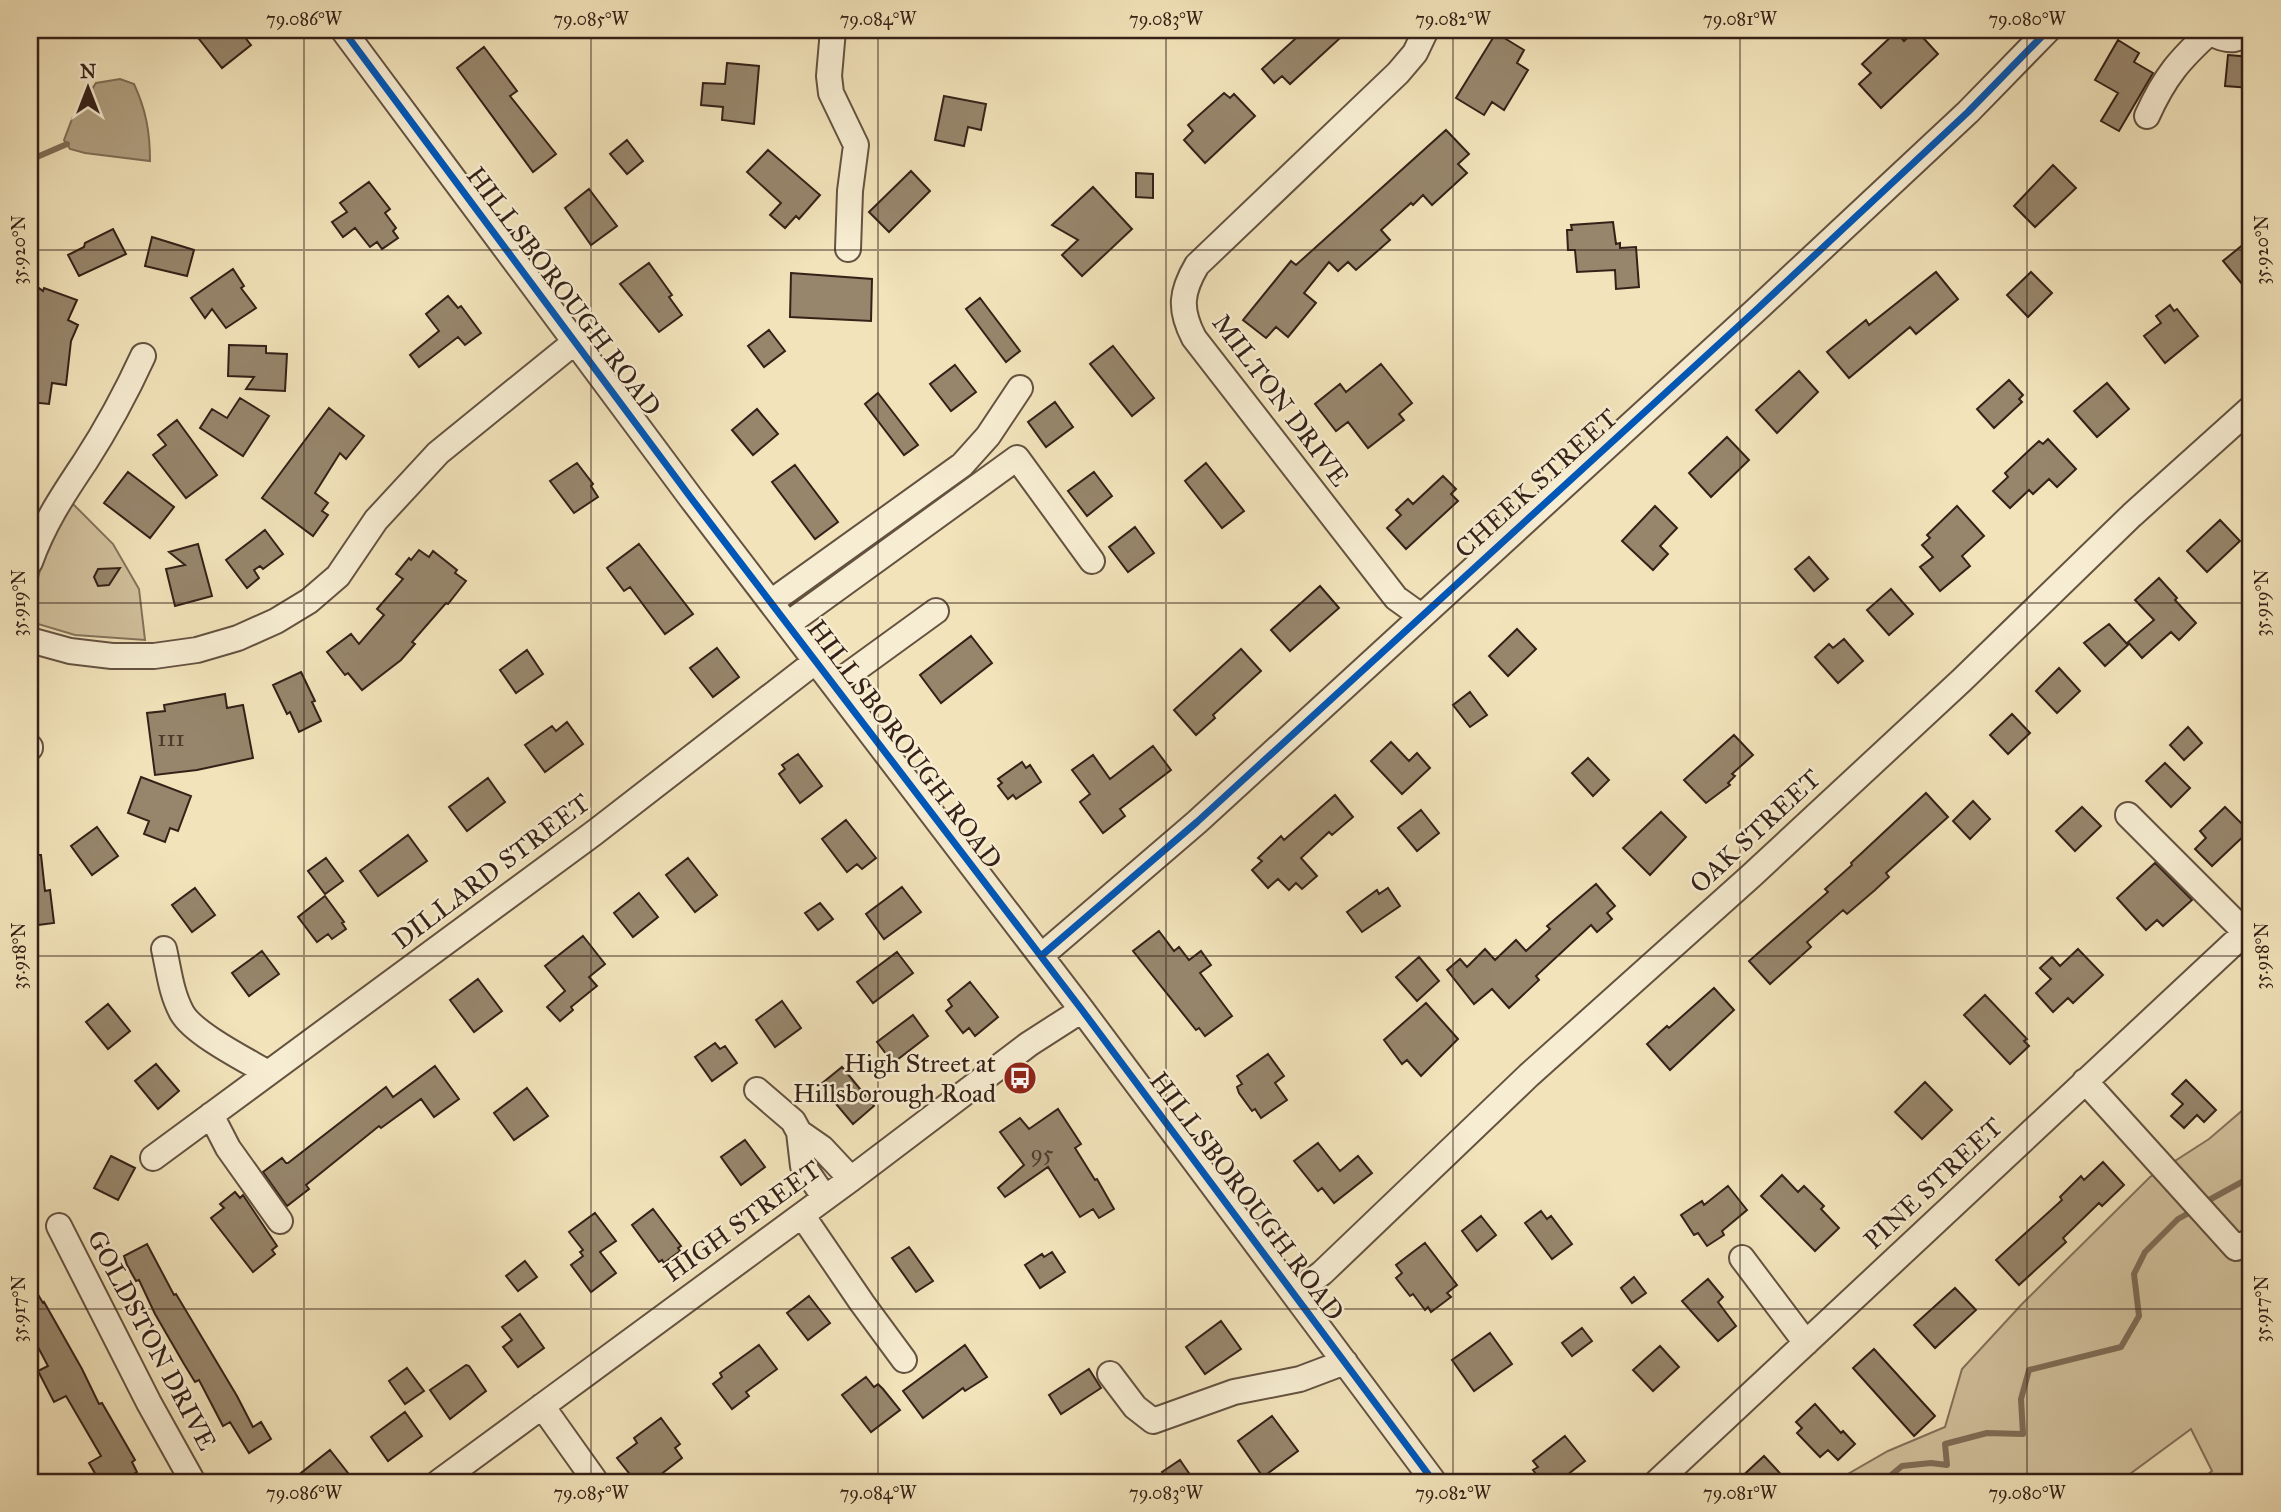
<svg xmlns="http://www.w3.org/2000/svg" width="2281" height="1512" font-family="'IM FELL Great Primer',serif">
<rect width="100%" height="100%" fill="#f2e3ba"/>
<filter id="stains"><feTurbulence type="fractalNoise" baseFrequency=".00286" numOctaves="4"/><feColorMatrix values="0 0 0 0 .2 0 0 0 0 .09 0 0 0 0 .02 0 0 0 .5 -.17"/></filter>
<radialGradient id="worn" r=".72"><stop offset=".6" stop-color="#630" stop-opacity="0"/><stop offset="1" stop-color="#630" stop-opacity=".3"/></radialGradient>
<path fill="#d2c29e" stroke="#84725b" stroke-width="2" d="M71 502 113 544 139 589 145 640 75 635 38 624 30 607 42 563Z
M2251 1103V1482H2198L2212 1471 2191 1429 2119 1482H1834L1888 1451 1945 1427 1962 1369 2022 1304 2150 1177 2209 1139Z"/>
<path fill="#b2a183" stroke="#806e58" stroke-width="2" d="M120 79 134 84C146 110 150 132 150 161L85 153 70 149 64 140 72 119 96 83Z"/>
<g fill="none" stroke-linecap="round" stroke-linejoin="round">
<path stroke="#806e58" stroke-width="6" d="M30 160 67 144
M2209 1200 2251 1177
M1692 1478 1699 1482
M1869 1482 1890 1476 1902 1466 1931 1463 1947 1465 1945 1444 1987 1433 2023 1434 2021 1399 2029 1370 2121 1347 2139 1316 2134 1274 2145 1252 2178 1219 2187 1214"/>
</g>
<path fill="#97866c" stroke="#352118" stroke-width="2" d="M192 30H239L251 45 222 68Z
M1305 30H1330L1339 39 1290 84 1282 76 1274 83 1262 69Z
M1916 30 1938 54 1881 108 1859 84 1871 73 1862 64 1896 32 1904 41Z
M1496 33 1524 50 1517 63 1528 70 1504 110 1492 102 1484 115 1456 98Z
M2118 40 2139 53 2134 62 2153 73 2119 131 2101 121 2118 93 2095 80Z
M484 47 517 91 510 96 556 154 533 172 457 68Z
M2228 55 2251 57V88L2225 86Z
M727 63 759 66 754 124 722 120 723 107 701 105 703 83 725 84Z
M1224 93 1230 98 1234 94 1255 116 1205 163 1184 140 1193 131 1188 125Z
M944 96 986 104 981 130 968 127 964 146 935 140Z
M1446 130 1469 154 1458 164 1467 173 1432 205 1423 195 1413 205 1411 203 1381 230 1390 240 1356 270 1348 262 1338 271 1329 262 1304 293 1316 303 1288 337 1276 327 1266 338 1243 320 1291 261 1296 265Z
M627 140 643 161 627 174 610 154Z
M768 150 820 195 799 219 796 216 785 228 770 215 781 203 747 172Z
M2053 165 2076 188 2035 227 2014 206Z
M911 171 930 191 889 232 869 212Z
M1136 173 1153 174V198L1136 197Z
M369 182 390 209 385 213 396 228 393 231 398 238 382 249 377 242 370 247 355 228 343 237 332 222 347 212 340 203Z
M1093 187 1132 229 1082 276 1062 255 1078 240 1052 225Z
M589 189 617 226 591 245 565 208Z
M1613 222 1616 244 1620 243V248L1636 247 1639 287 1616 289 1615 270 1577 272 1575 250H1568L1567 230H1572L1571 225Z
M113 229 126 254 79 276 68 255 84 247 85 243Z
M152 237 194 250 187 276 145 266Z
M2251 238V276L2242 284 2223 261Z
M649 263 672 295 669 297 682 315 659 332 620 284Z
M233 269 244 286 241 288 256 308 226 328 212 309 205 318 191 298Z
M1936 272 1958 299 1916 334 1910 327 1849 378 1827 352 1866 320 1869 325Z
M2031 272 2052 293 2028 317 2007 295Z
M791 273 872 279 871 321 790 317Z
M39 288 43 291 44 288 77 300 68 320 78 325 71 341 66 385 52 383 49 404 30 402V308Z
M448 296 458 308 461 306 481 333 465 345 458 337 419 367 410 355 439 331 426 314Z
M980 298 1020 351 1006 362 966 309Z
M2170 305 2174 311 2177 309 2198 336 2165 363 2144 336 2161 323 2156 316Z
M769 330 785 351 764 367 748 346Z
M229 345 266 346V353L287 354 285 391 246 389 254 377 228 376Z
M1113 346 1154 398 1132 416 1090 364Z
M1381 364 1412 403 1399 414 1404 420 1368 448 1348 422 1336 431 1315 404 1340 384 1346 392Z
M955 365 976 392 951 411 930 384Z
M1799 371 1818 392 1777 433 1756 410Z
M2009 380 2023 395 2019 399 2022 402 1994 428 1977 409Z
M2107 383 2129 409 2097 437 2074 411Z
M878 393 918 445 904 455 865 404Z
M240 398 269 416 243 456 200 428 212 409 227 418Z
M1055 402 1073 427 1046 447 1028 422Z
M329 408 364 436 346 459 340 453 315 493 328 503 322 511 328 515 313 536 262 498Z
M757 409 778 434 753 455 732 430Z
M177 420 217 475 186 498 153 455 166 445 158 435Z
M1727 437 1749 460 1711 497 1689 473Z
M2048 439 2076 469 2057 487 2049 479 2033 494 2029 490 2010 508 1993 491 2008 477 2005 473 2039 441 2043 444Z
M577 463 593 484 591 486 598 497 574 513 550 481Z
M1206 463 1244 511 1222 528 1185 481Z
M795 465 838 522 815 539 772 482Z
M128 472 174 507 150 538 104 503Z
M1094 472 1112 496 1087 516 1068 491Z
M1443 476 1456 489 1451 494 1458 501 1406 549 1387 528 1401 515 1396 510 1408 499 1413 504Z
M1655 506 1677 528 1660 546 1668 554 1653 570 1622 541Z
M1957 506 1984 536 1962 556 1970 566 1940 591 1920 567 1933 557 1922 545 1930 538 1927 535Z
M2220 520 2240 541 2207 572 2187 551Z
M1135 527 1154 553 1128 572 1109 547Z
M265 530 283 554 263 569 260 566 254 570 259 578 247 588 226 560Z
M198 544 212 596 175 606 166 569 185 565 169 552Z
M639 544 693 614 665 634 630 587 624 591 607 568Z
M419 550 429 557 433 551 457 570 455 573 466 581 448 604 446 603 412 642 415 644 401 660 362 690 348 673 345 675 327 652 351 634 359 644 384 615 377 609 403 579 396 574 409 558 411 560Z
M1809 557 1828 579 1814 591 1795 569Z
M120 568 109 585 98 586 94 577 98 569Z
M2159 578 2177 598 2175 600 2196 623 2179 640 2171 632 2142 658 2128 642 2154 620 2135 600Z
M1320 586 1339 608 1290 651 1271 630Z
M1891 589 1913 614 1889 635 1867 610Z
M2109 624 2128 645 2105 666 2084 643Z
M1517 629 1536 649 1508 676 1489 656Z
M971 636 992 663 941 703 920 675Z
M1844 639 1863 661 1838 683 1815 657 1829 644 1833 648Z
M717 648 739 677 713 697 690 668Z
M1241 649 1261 671 1213 715 1215 718 1196 735 1174 710Z
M527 650 543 674 516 693 500 670Z
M2059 668 2080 691 2057 713 2036 691Z
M301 672 315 701 312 702 321 721 299 732 290 712 287 714 273 685Z
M1470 692 1487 715 1470 727 1453 705Z
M225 694 227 708 243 705 253 758 197 770 155 775 147 713 165 711 164 705Z
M2012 714 2030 733 2008 754 1990 735Z
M567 722 583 744 545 772 525 745 552 726 556 731Z
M2188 727 2202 743 2184 760 2170 745Z
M1734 735 1753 755 1732 774 1735 776 1728 783 1730 785 1706 803 1684 780Z
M1391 742 1409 761 1417 753 1430 768 1402 794 1371 761Z
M1153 746 1171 770 1120 809 1125 816 1103 833 1080 802 1090 794 1072 770 1093 755 1110 779Z
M798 754 822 786 800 803 779 774 785 769 782 765Z
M1588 758 1609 780 1593 796 1572 773Z
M1022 762 1026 768 1030 765 1041 782 1016 799 1013 795 1008 799 998 786 1002 783 998 779Z
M2165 763 2190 788 2171 807 2146 781Z
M141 777 191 796 178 831 170 828 165 842 144 834 149 821 128 813Z
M488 778 505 802 467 831 449 807Z
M1926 793 1948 817 1886 873 1889 877 1875 890 1847 914 1843 910 1807 942 1811 947 1770 984 1749 961 1828 892 1825 889 1852 865 1851 863Z
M1335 795 1353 817 1332 835 1329 832 1301 858 1317 876 1302 889 1296 883 1289 890 1278 879 1268 888 1252 870 1262 861 1258 858 1281 836 1284 840Z
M1973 801 1990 819 1970 839 1953 821Z
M2082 807 2101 826 2075 851 2056 831Z
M2225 807 2249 831 2212 866 2195 849 2206 838 2200 831Z
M1421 810 1439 833 1417 851 1398 828Z
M1661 812 1686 837 1650 875 1623 848Z
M846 820 876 858 862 869 857 864 847 872 822 839Z
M97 827 118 856 92 875 71 846Z
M408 835 427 861 378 896 360 871Z
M30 855H41L45 891 50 890 54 923 30 926Z
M326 858 343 881 325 894 308 871Z
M688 858 717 895 695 912 666 875Z
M2155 863 2192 900 2163 926 2157 920 2146 930 2117 898Z
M1596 884 1615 906 1607 913 1612 919 1597 932 1591 925 1536 976 1539 980 1509 1008 1492 989 1474 1004 1447 970 1460 959 1467 967 1485 949 1495 960 1516 940 1526 951 1550 929 1547 926Z
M902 887 921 912 884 939 866 914Z
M195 888 215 915 192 932 172 905Z
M1388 888 1400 906 1362 932 1347 912 1377 890 1379 894Z
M639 893 658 917 633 937 614 913Z
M325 896 344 922 342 923 346 929 332 939 328 934 317 942 298 917Z
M820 903 833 919 818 930 805 913Z
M1159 931 1174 951 1179 947 1189 960 1201 951 1211 965 1200 973 1232 1016 1205 1036 1199 1028 1196 1030 1133 951Z
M583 936 605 964 589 977 597 986 571 1007 573 1010 560 1021 547 1007 565 991 545 966Z
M2078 949 2103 975 2073 1003 2068 998 2053 1012 2036 993 2051 979 2040 968 2052 957 2060 966Z
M262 951 279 974 249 996 232 973Z
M897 952 913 973 873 1003 857 982Z
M1419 957 1439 981 1417 1001 1396 977Z
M478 979 502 1011 474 1032 450 1000Z
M970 982 998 1017 975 1036 969 1028 963 1033 946 1011 952 1006 948 1000Z
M1714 988 1734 1010 1670 1070 1647 1044 1667 1026 1669 1028Z
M1985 995 2027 1039 2024 1041 2029 1046 2010 1064 1964 1015Z
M782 1001 801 1028 775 1047 756 1020Z
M1426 1003 1458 1039 1421 1076 1407 1060 1402 1064 1384 1040Z
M108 1004 130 1031 108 1049 86 1022Z
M913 1015 928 1036 893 1063 877 1042Z
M715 1043 720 1049 725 1046 737 1063 712 1081 695 1057Z
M1268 1054 1284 1076 1275 1083 1287 1100 1261 1118 1255 1109 1252 1111 1239 1093 1237 1087 1242 1084 1237 1076Z
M156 1064 179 1091 158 1109 135 1081Z
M435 1066 459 1099 434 1117 421 1099 381 1128 379 1126 306 1185 309 1189 287 1206 263 1172 282 1158 286 1163H288L386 1087 393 1097Z
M842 1067 874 1106 853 1124 820 1085Z
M2186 1080 2216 1110 2204 1122 2197 1115 2184 1128 2171 1116 2183 1104 2172 1094Z
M1925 1082 1952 1110 1922 1139 1895 1112Z
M527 1088 548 1116 514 1140 494 1113Z
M1058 1109 1081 1144 1075 1148 1095 1180 1097 1179 1114 1209 1099 1218 1093 1209 1080 1217 1048 1167 1005 1197 998 1188 1024 1165 1000 1132 1020 1118 1029 1129Z
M745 1140 765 1167 741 1185 721 1157Z
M1318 1143 1340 1171 1358 1156 1372 1173 1334 1203 1322 1188 1318 1191 1294 1161Z
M111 1156 135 1168 118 1200 94 1188Z
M2103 1162 2124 1185 2102 1206 2099 1203 2063 1238 2066 1242 2019 1285 1996 1260 2062 1200 2060 1197 2081 1176 2084 1180Z
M1782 1175 1798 1192 1804 1186 1824 1206 1821 1209 1839 1228 1815 1251 1761 1196Z
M1728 1186 1747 1210 1722 1231 1724 1235 1707 1246 1698 1233 1694 1235 1681 1215 1702 1201 1704 1205Z
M235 1192 240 1198 243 1195 277 1246 272 1250 275 1254 253 1272 211 1218 224 1208 220 1204Z
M653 1209 681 1246 678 1248 680 1251 664 1263 662 1260 659 1262 632 1225Z
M1541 1211 1547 1219 1551 1216 1572 1244 1552 1259 1525 1223Z
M595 1213 616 1241 600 1252 616 1273 591 1292 571 1265 583 1256 580 1252 583 1250 569 1232Z
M1481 1216 1496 1235 1477 1251 1462 1231Z
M1425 1243 1457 1285 1447 1293 1451 1297 1431 1312 1428 1307 1425 1310 1413 1294 1410 1296 1396 1278 1402 1273 1396 1265Z
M147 1244 174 1295 176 1294 237 1396 253 1427 261 1422 271 1439 249 1453 230 1422 223 1426 199 1380 195 1382 184 1364 155 1314 139 1280 136 1281 127 1265 124 1256Z
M909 1247 933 1281 916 1292 892 1258Z
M1052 1252 1065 1272 1040 1288 1025 1265 1042 1254 1044 1257Z
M525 1261 537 1277 518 1291 506 1276Z
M1634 1277 1646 1293 1632 1303 1621 1288Z
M1708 1279 1723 1297 1718 1302 1736 1326 1718 1341 1682 1301Z
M30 1281 43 1303 44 1302 82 1369 99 1404 102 1403 135 1460 132 1462 137 1472 120 1482H100L89 1463 101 1456 66 1396 54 1402 38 1371 48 1366 30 1332Z
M1955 1288 1976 1310 1935 1348 1914 1325Z
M809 1296 830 1323 808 1340 787 1313Z
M520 1314 544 1348 518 1367 503 1347 512 1340 502 1327Z
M1221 1321 1241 1349 1205 1374 1186 1347Z
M1582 1328 1592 1341 1572 1356 1562 1343Z
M1490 1333 1512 1364 1474 1391 1452 1360Z
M759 1345 777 1369 746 1392 749 1396 732 1409 713 1384 722 1377 720 1373Z
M965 1345 987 1377 965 1391 963 1388 923 1418 903 1391Z
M1660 1346 1679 1367 1653 1391 1633 1370Z
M1874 1349 1935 1416 1914 1436 1853 1368Z
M466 1365 469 1366 486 1391 450 1419 430 1390Z
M407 1368 424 1391 405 1404 389 1381Z
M1089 1369 1101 1388 1061 1414 1049 1395Z
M866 1377 874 1387 878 1384 883 1389 900 1410 871 1432 842 1395Z
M1815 1404 1841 1433 1843 1431 1855 1444 1838 1460 1828 1450 1820 1457 1797 1433 1802 1428 1796 1422Z
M405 1412 422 1436 388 1461 371 1437Z
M1272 1416 1298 1451 1263 1477 1238 1441Z
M661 1418 680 1444 675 1448 682 1458 651 1482H636L617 1458 637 1443 634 1438Z
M1565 1436 1585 1461 1558 1482H1542L1533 1470 1538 1467 1533 1461Z
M330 1450 355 1482H309L301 1473Z
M1764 1456 1788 1482H1736Z
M1180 1460 1195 1482H1169L1162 1472Z"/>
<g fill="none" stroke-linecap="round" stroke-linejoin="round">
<defs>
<path id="minor" d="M343 30 691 498 1082 1010 1434 1482
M833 30 829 76 831 93 856 145 850 191 848 249
M2214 30 2217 36C2231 42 2239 40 2250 30
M2147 116C2165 76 2180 59 2212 30
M30 562C44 523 63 495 85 462 107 428 126 393 143 356
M771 602 962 465 988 436 1020 388
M1421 616 1396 598 1194 338C1179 309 1181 292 1197 265L1398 73 1415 53 1426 30
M788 624 1017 458 1092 561
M30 640 70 651 112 656H154L197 650 238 638 276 621 309 601 338 576 376 520 438 453 576 341
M834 685 936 611
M30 747V748
M2128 815 2246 933
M164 949C169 971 171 993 182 1013 194 1034 246 1060 268 1073
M1041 956 1197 822 1755 311 1968 112 2048 30
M2085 1081 2236 1248 2251 1241
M757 1090 793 1121 799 1132 803 1166 825 1198
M211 1115 228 1148 280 1221
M799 1132 822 1148 851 1179
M153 1158 594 833 816 661
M802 1215 862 1303 904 1360
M59 1226 149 1403 193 1482
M1742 1258 1806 1343
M1294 1294 1322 1273 1529 1075 1751 876 1962 680 2132 515 2251 408
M1110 1374 1135 1407 1153 1421 1234 1392 1300 1379 1345 1362
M542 1406 596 1482
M439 1482 851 1179 1029 1044 1082 1010
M1657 1482 2251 927"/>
</defs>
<use href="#minor" stroke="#645240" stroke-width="28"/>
<use href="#minor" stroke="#f7edd2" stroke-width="24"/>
<defs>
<path id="cycleway" d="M343 30 691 498 1082 1010 1434 1482
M1041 956 1197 822 1755 311 1968 112 2048 30"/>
</defs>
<use href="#cycleway" stroke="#f7edd2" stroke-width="11"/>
<use href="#cycleway" stroke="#0057b8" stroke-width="7"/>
</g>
<path fill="none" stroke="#352118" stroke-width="2" stroke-opacity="0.45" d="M304 30V1482M591 30V1482M878 30V1482M1166 30V1482M1453 30V1482M1740 30V1482M2027 30V1482M30 250H2251M30 603H2251M30 956H2251M30 1309H2251"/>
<defs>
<symbol id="bus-disc" viewBox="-11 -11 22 22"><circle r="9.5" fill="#8f2418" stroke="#f7edd2"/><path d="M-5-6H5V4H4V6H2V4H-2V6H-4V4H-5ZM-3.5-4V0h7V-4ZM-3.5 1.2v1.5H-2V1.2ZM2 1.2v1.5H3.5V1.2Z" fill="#fff"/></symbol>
</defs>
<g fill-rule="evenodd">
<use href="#bus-disc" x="1001" y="1059" width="38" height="38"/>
</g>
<g text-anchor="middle" stroke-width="5" stroke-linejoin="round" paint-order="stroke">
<g font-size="23" fill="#4e3a2d">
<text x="171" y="746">111</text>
<text x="1042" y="1161">95</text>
</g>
<g font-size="26" fill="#352118" stroke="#f7edd2">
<text transform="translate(564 291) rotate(53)" y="9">HILLSBOROUGH ROAD</text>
<text transform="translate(1281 400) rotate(53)" y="9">MILTON DRIVE</text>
<text transform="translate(1536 483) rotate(-42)" y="9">CHEEK STREET</text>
<text transform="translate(905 744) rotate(53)" y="9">HILLSBOROUGH ROAD</text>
<text transform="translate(1755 831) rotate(-43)" y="9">OAK STREET</text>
<text transform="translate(491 871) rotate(-37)" y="9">DILLARD STREET</text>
<text transform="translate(1933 1183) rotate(-43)" y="9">PINE STREET</text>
<text transform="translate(1247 1196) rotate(53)" y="9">HILLSBOROUGH ROAD</text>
<text transform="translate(742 1221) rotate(-36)" y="9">HIGH STREET</text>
<text transform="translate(152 1340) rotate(62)" y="9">GOLDSTON DRIVE</text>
</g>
<g font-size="26" fill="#352118" stroke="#f7edd2" text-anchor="end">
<text x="996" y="1072">High Street at<tspan x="996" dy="30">Hillsborough Road</tspan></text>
</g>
</g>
<rect width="2281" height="1512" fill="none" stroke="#f2e3ba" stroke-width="77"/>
<g transform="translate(88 88)" stroke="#f7edd2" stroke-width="5" paint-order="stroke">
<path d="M0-5L12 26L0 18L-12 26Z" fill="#352118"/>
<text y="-10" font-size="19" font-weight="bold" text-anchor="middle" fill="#352118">N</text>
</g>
<rect x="38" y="38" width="2204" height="1436" fill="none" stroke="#352118" stroke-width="2.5"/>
<g font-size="18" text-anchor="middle" fill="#352118">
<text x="304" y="25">79.086°W</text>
<text x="591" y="25">79.085°W</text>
<text x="878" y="25">79.084°W</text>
<text x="1166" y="25">79.083°W</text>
<text x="1453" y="25">79.082°W</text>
<text x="1740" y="25">79.081°W</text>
<text x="2027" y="25">79.080°W</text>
<text transform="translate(19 250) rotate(-90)" y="6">35.920°N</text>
<text transform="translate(2262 250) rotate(-90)" y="6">35.920°N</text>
<text transform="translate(19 603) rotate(-90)" y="6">35.919°N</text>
<text transform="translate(2262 603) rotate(-90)" y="6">35.919°N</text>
<text transform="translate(19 956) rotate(-90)" y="6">35.918°N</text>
<text transform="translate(2262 956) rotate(-90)" y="6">35.918°N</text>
<text transform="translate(19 1309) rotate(-90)" y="6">35.917°N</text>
<text transform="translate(2262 1309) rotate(-90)" y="6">35.917°N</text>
<text x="304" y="1499">79.086°W</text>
<text x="591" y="1499">79.085°W</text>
<text x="878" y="1499">79.084°W</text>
<text x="1166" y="1499">79.083°W</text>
<text x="1453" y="1499">79.082°W</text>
<text x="1740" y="1499">79.081°W</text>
<text x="2027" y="1499">79.080°W</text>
</g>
<rect width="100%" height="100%" filter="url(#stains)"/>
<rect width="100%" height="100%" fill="url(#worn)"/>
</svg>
